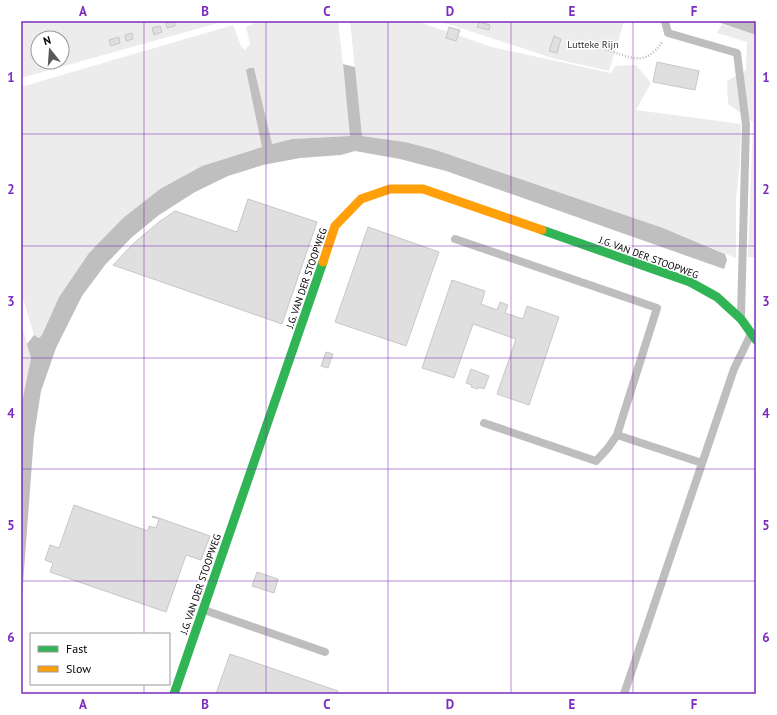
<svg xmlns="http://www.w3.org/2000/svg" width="777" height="715" font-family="'PT Sans',sans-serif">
<rect width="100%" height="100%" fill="#fff"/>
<path fill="#ececec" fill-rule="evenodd" d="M21 21H225L21 78ZM38 38H62V62H38Z
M260 21H338L351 136 292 139 271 144 254 69 249 68 247 70 262 147 202 166 160 189 123 218 89 253 59 297 42 335 39 338 34 335 21 292V87L233 25 241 46 245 50 250 44 246 27Z
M350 21H416L492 47 611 73 615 66 636 65 651 83 636 110 741 124 740 163 736 198V258L663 228 436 150 405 142 362 136Z
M439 21H624L609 71 552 58Z
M722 24 756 35V257H748L753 122 728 104 727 81 746 70 747 42 717 33Z
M21 322 31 358 21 407Z"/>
<path fill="#bfbfbf" d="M715 21H756V35Z
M343 64 355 67 362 136 405 142 436 150 663 228 725 254 727 260 724 269 446 171 400 159 355 151 341 155 300 158 263 165 228 176 195 192 159 215 131 238 105 265 82 296 56 348 41 391 34 436 21 611V407L31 358 27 344 34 335 39 338 42 335 59 297 89 253 123 218 160 189 202 166 262 147 246 70 249 68H254L272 144 292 139 350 136Z"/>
<path fill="#dfdfdf" stroke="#c7c7c7" d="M174 21 175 26 167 28 166 23Z
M479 22 490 25 489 30 477 27Z
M160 26 162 32 154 35 152 28Z
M449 27 460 30 456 41 446 38Z
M132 33 133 39 126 41 125 35Z
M554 36 561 39 557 53 549 51Z
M119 37 120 43 111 46 109 40Z
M657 62 699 71 695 90 653 82Z
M248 199 317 222 282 324 113 265 135 242 159 222 175 211 237 232Z
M368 227 439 252 406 346 335 322Z
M452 280 485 291 481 304 497 310 500 302 508 305 505 313 523 319 527 306 559 317 529 405 497 394 516 339 473 324 454 378 422 368Z
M326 352 333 354 328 368 321 366Z
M471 369 489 376 484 389 479 387 478 389 471 387 472 385 466 383Z
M74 505 148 531 149 526 156 528 159 519 152 517 153 516 210 536 201 560 186 555 166 612 50 572 53 563 45 560 50 545 59 548Z
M257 572 278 579 274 593 252 586Z
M230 654 338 691 337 694H216Z"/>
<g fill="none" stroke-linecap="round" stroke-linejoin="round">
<path stroke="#b9b9b9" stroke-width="2.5" stroke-dasharray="1 2" stroke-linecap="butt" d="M605 49C629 57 645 68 662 42"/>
<path stroke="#bebebe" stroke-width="8" d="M665 21 668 33 737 53 746 125 741 315
M455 239 657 308 617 435 702 463
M484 423 596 461 608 448 617 435
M204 610 325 652
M624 694 734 369 750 336"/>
<path stroke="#30b455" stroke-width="9" d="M542 230 690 282 717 297 741 319 756 340
M174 694 323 262"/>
<path stroke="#ff9f0a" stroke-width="9" d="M323 262 335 226 361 199 390 189H423L542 230"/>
</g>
<path fill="none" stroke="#7b2cbf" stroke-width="1" stroke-opacity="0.55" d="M144 21V634M266 21V694M388 21V694M511 21V694M633 21V694M21 134H756M21 246H756M21 358H756M21 469H756M21 581H756M144 684V694"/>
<g text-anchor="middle" stroke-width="3" stroke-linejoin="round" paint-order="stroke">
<g font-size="10" fill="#333" stroke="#fff">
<text x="593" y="48">Lutteke Rijn</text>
</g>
<g font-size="10" fill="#000" stroke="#fff">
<text transform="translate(649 257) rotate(20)" y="4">J.G. VAN DER STOOPWEG</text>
<text transform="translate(306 278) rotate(-71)" y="4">J.G. VAN DER STOOPWEG</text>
<text transform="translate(200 584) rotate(-71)" y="4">J.G. VAN DER STOOPWEG</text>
</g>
</g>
<rect width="777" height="715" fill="none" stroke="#ffffff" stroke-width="44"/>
<rect x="30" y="633" width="140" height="52" fill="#ffffff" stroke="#999999"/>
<rect x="38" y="646" width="20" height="6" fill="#30b455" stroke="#999999"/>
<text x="66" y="653" font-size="12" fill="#000000">Fast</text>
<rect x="38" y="666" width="20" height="6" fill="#ff9f0a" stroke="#999999"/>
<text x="66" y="673" font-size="12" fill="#000000">Slow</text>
<g transform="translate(50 50) rotate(343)"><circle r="19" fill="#ffffff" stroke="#999999"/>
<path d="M0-3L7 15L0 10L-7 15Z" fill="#595959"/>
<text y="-6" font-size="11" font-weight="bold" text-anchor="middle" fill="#000000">N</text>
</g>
<rect x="22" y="22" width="733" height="671" fill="none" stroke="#7b2cbf" stroke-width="1.5"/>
<g font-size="13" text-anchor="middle" font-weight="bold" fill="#7b2cbf">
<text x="83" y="16">A</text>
<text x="205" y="16">B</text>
<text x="327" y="16">C</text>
<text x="450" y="16">D</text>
<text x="572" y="16">E</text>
<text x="694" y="16">F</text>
<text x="11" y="82">1</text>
<text x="766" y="82">1</text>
<text x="11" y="194">2</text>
<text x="766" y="194">2</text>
<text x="11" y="306">3</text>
<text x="766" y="306">3</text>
<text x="11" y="418">4</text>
<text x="766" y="418">4</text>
<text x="11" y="530">5</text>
<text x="766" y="530">5</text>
<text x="11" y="642">6</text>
<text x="766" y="642">6</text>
<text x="83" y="709">A</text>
<text x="205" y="709">B</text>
<text x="327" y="709">C</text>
<text x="450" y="709">D</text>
<text x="572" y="709">E</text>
<text x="694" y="709">F</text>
</g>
</svg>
